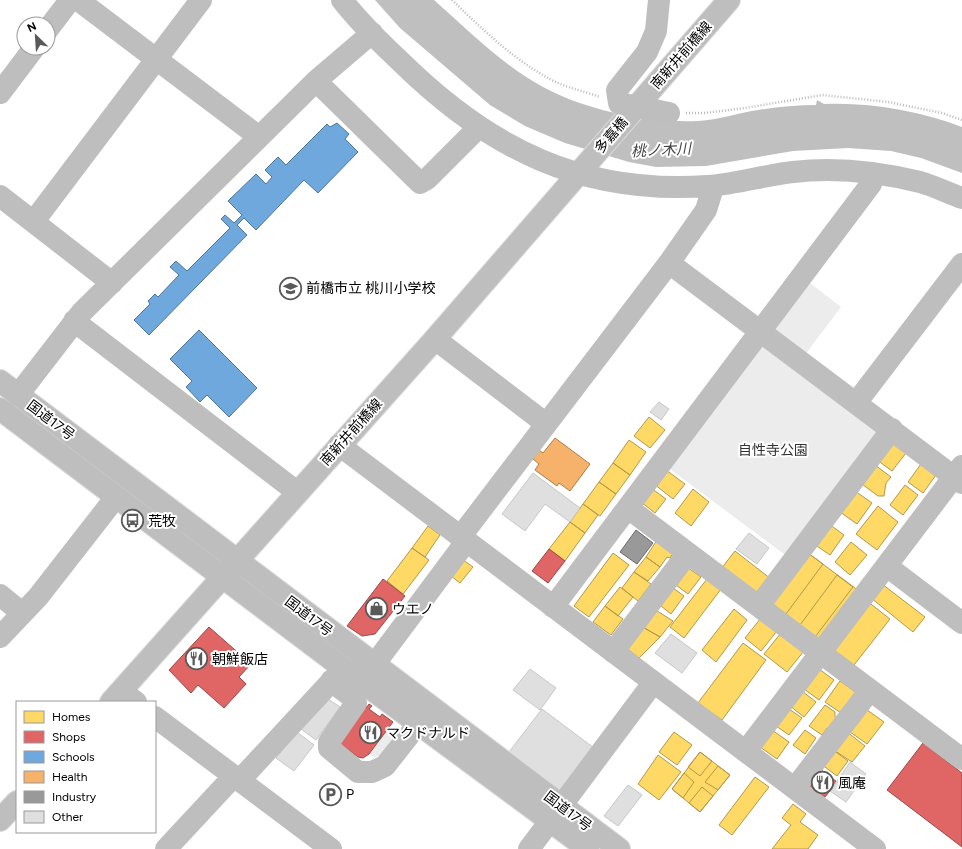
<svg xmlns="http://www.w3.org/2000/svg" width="962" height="849" font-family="Figtree,'Noto Sans JP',sans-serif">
<rect width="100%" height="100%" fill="#fff"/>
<path fill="#ececec" d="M806 280 841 307 804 356 774 335 772 325Z
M761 343 880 432 789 553 784 554 667 467Z
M390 726 392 728 393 737 380 756 374 757 369 753Z"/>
<path fill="#bfbfbf" d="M375 0H434C468 30 502 65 543 87 587 111 649 123 698 121 719 120 738 113 758 110 777 107 797 105 816 105L817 100 824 104C870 102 920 111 962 127V173L921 158 891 151 848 148 793 151 706 166 656 167 629 162 565 143 525 126 490 105 400 28Z"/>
<path fill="#ffd966" stroke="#b29847" d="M649 417 665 430 650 448 634 436Z
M629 440 646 452 630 475 613 463Z
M892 441 906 453 892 471 877 460Z
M613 463 630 475 616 494 599 482Z
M921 464 936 475 923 493 908 482Z
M875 465 891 477 886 483 884 496H878L862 484Z
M666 470 685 484 673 499 654 484Z
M599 482 616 494 600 516 583 504Z
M905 485 918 495 903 515 890 505Z
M651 488 666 499 655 513 641 502Z
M693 489 709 502 691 526 675 513Z
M855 491 872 503 857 524 840 512Z
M583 504 598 515 585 533 570 522Z
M878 506 898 522 877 550 856 534Z
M570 522 585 533 565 561 549 549Z
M829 524 844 535 830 555 814 544Z
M428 526 440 535 425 557 412 548Z
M657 540 674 552 670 558 667 557 660 567 646 557Z
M851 542 867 555 850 575 835 562Z
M412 548 429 560 403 594 387 581Z
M735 551 771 579 756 598 720 570Z
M613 553 629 565 589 617 574 606Z
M808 553 823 564 786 614 771 603Z
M808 553 859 591 821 641 771 603Z
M459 557 473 567 460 583 447 573Z
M646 557 660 567 648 581 634 572Z
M684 565 701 577 688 594 672 582Z
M634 572 651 584 638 601 622 588Z
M837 575 853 587 815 637 800 625Z
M707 579 721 589 684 638 670 627Z
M882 584 925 617 913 632 871 598Z
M669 585 684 596 671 614 656 602Z
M620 587 633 597 618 616 605 606Z
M867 601 890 619 854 665 834 650Z
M605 606 623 619 611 635 593 622Z
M654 609 673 621 660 637 641 626Z
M734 609 747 620 716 662 702 650Z
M761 618 777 631 761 651 745 638Z
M641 626 660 637 639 658 624 646Z
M781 633 804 651 787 672 764 654Z
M743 643 766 660 722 720 698 703Z
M819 669 834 680 819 700 804 689Z
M840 681 858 694 841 713 825 702Z
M802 691 816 702 804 717 790 706Z
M825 705 835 712V717L837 720 830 730 827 728 822 735 809 726Z
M863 707 884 722 867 744 846 729Z
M789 709 802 718 789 735 776 726Z
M772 730 789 742 777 759 760 747Z
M805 730 816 738 805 754 793 745Z
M846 731 865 746 852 762 832 749Z
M674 732 692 745 677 765 659 752Z
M832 749 848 761 837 776 821 764Z
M700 752 712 761 700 776 688 767Z
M700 752 730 775 700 812 672 789Z
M658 755 681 772 659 800 638 784Z
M718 766 730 775 718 790 705 782Z
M684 773 694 782 683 798 672 789Z
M755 777 769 787 732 835 719 825Z
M702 787 713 796 700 812 689 803Z
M793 804 806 814 800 822 818 835 808 849H772L791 825 782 818Z"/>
<path fill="#e06666" stroke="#9d4747" d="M549 549 565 561 548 583 532 571Z
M383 579 405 596 375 634 362 636 347 626Z
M209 627 251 664 239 677 246 684 224 708 198 685 191 693 169 670Z
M369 704 372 706 369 709 380 717 382 714 393 722 369 754 363 758 358 757 339 743 364 706 367 707Z
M923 743 962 773V847L887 790Z
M820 769 837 782 825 797 819 796 809 788V784Z"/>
<path fill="#6fa8dc" stroke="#4e769a" d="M337 123 349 134 345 139 358 152 318 193 304 180 256 230 244 218 237 225 247 235 149 335 134 320 150 304 148 301 155 294 158 297 179 275 170 267 176 261 187 271 230 228 221 219 225 215 234 223 242 215 228 201 256 174 266 184 272 177 265 170 278 157 286 165 327 124 330 127Z
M199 330 257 388 229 417 207 395 200 402 186 387 192 381 170 359Z"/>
<path fill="#f6b26b" stroke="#ac7d4b" d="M555 438 590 464 570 491 559 483 557 486 535 470 539 464 533 459 539 450 543 453Z"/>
<path fill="#999" stroke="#6b6b6b" d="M636 530 653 543 637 564 620 552Z"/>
<path fill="#dfdfdf" stroke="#c7c7c7" d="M659 402 669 409 661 420 650 412Z
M533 473 580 508 570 522 545 504 525 531 502 514Z
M749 533 769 548 757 564 736 549Z
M671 634 697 653 682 673 655 653Z
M530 669 556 688 540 710 513 690Z
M325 697 340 707 316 740 301 729Z
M542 709 594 748 565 788 558 790 509 752Z
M297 732 314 745 294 771 276 758Z
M850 762 866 774 846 802 830 791Z
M628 785 642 795 618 826 604 816Z"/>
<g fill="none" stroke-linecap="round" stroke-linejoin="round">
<defs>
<path id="major" d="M111 702 435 339 729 0
M0 820 17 802"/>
<path id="highway" d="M0 381 619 849
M0 409 343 668 588 849"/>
</defs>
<use href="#major" stroke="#dbdbdb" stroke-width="24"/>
<use href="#highway" stroke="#dbdbdb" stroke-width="24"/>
<path stroke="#b9b9b9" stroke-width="2.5" stroke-dasharray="1 2" stroke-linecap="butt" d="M452 0C482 29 512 58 548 78 563 87 584 91 600 97
M686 113H705L745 108 822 95 888 102 942 113 962 120"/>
<path stroke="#bebebe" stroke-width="22" d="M78 0 250 130 258 138
M342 0C360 23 381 43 402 63 490 149 582 195 708 186 737 184 765 175 793 172 835 167 879 172 920 182 934 186 948 193 962 198
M659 0 656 31 647 52 617 90 619 103 669 113
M48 29 70 0
M316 81 420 183 427 179 476 130 481 128
M0 93 34 48
M0 196 112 283
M34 221 201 0
M669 263 962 483
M74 321 297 492
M435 339 545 423
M18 395 82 312 317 80 372 33
M856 403 962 264
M339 445 875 849
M628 508 962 759
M888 567 962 623
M0 595 22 613
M759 606 892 429
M553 607 871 184 873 173
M0 637 38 597 116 497
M613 652 688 553
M374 665 462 547 461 536 669 263 706 210 711 194V186
M331 681 352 697 356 703 329 742V748L358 772H372L385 766 418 724
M121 691 136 702
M155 717 331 849
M746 751 962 466
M239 781 341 671
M795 788 870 690
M166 849 233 777
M529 849 653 683"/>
<use href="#major" stroke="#bebebe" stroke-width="22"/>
<use href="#highway" stroke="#bebebe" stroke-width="22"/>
</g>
<defs>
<symbol id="school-ring" viewBox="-11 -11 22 22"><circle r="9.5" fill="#fff" stroke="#595959" stroke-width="1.5"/><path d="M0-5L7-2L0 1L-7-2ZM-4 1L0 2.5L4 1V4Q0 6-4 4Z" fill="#595959"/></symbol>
<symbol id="bus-ring" viewBox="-11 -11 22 22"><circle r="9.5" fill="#fff" stroke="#595959" stroke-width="1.5"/><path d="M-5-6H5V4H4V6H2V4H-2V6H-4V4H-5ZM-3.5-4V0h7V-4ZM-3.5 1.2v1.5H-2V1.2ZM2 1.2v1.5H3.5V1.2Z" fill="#595959"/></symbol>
<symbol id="shop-ring" viewBox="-11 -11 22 22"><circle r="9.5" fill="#fff" stroke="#595959" stroke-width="1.5"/><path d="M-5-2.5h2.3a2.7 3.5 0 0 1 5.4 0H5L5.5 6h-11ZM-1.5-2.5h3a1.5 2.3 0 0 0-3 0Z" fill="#595959"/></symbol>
<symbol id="restaurant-ring" viewBox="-11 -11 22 22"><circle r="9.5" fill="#fff" stroke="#595959" stroke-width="1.5"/><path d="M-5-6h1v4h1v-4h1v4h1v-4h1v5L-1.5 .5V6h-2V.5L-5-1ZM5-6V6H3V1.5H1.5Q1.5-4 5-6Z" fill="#595959"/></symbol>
<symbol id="parking-ring" viewBox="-11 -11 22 22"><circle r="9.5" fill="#fff" stroke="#595959" stroke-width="1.5"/><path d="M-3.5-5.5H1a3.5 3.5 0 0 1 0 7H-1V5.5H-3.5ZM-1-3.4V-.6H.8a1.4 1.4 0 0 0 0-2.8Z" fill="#595959"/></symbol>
</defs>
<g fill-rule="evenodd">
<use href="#school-ring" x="278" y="276" width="25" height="25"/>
<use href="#bus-ring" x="120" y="508" width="25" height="25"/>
<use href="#shop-ring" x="364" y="596" width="25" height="25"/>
<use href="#restaurant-ring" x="184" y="646" width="25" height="25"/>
<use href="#restaurant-ring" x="358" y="720" width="25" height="25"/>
<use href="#restaurant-ring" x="810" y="770" width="25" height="25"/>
<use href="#parking-ring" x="318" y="782" width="25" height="25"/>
</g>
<g text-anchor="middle" stroke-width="4" stroke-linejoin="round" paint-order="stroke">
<g font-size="14" fill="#000" stroke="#fff">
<text transform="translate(681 55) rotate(-49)" y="5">南新井前橋線</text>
<text transform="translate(611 135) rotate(-49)" y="5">多嘉橋</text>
<text transform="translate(51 420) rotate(37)" y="5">国道17号</text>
<text transform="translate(351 432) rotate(-48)" y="5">南新井前橋線</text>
<text transform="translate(309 616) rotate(37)" y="5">国道17号</text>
<text transform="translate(568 811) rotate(37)" y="5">国道17号</text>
</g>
<g font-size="14" fill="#000" stroke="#fff" text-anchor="start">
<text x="306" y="293">前橋市立 桃川小学校</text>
<text x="148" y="526">荒牧</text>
<text x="392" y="614">ウエノ</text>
<text x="212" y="664">朝鮮飯店</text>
<text x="386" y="738">マクドナルド</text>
<text x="838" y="788">風庵</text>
<text x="346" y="799">P</text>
</g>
<g font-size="14" fill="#333" stroke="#fff">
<text x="773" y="455">自性寺公園</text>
</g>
<g font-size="15" font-style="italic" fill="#444" stroke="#fff">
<text transform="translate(661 150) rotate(-3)" y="5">桃ノ木川</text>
</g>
</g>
<rect x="16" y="701" width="140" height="132" fill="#ffffff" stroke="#999999"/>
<rect x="24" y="711" width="20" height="12" fill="#ffd966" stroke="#999999"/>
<text x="52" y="721" font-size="12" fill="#000000">Homes</text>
<rect x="24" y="731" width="20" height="12" fill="#e06666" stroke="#999999"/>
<text x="52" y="741" font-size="12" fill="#000000">Shops</text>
<rect x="24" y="751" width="20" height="12" fill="#6fa8dc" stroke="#999999"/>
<text x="52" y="761" font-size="12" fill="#000000">Schools</text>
<rect x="24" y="771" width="20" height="12" fill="#f6b26b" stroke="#999999"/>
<text x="52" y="781" font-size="12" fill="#000000">Health</text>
<rect x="24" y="791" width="20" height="12" fill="#999999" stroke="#999999"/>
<text x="52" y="801" font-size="12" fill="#000000">Industry</text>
<rect x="24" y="811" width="20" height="12" fill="#dfdfdf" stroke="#999999"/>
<text x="52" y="821" font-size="12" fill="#000000">Other</text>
<g transform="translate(36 36) rotate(335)"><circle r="19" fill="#ffffff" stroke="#999999"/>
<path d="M0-3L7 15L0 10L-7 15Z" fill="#595959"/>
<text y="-6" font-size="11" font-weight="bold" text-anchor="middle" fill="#000000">N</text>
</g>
</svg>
